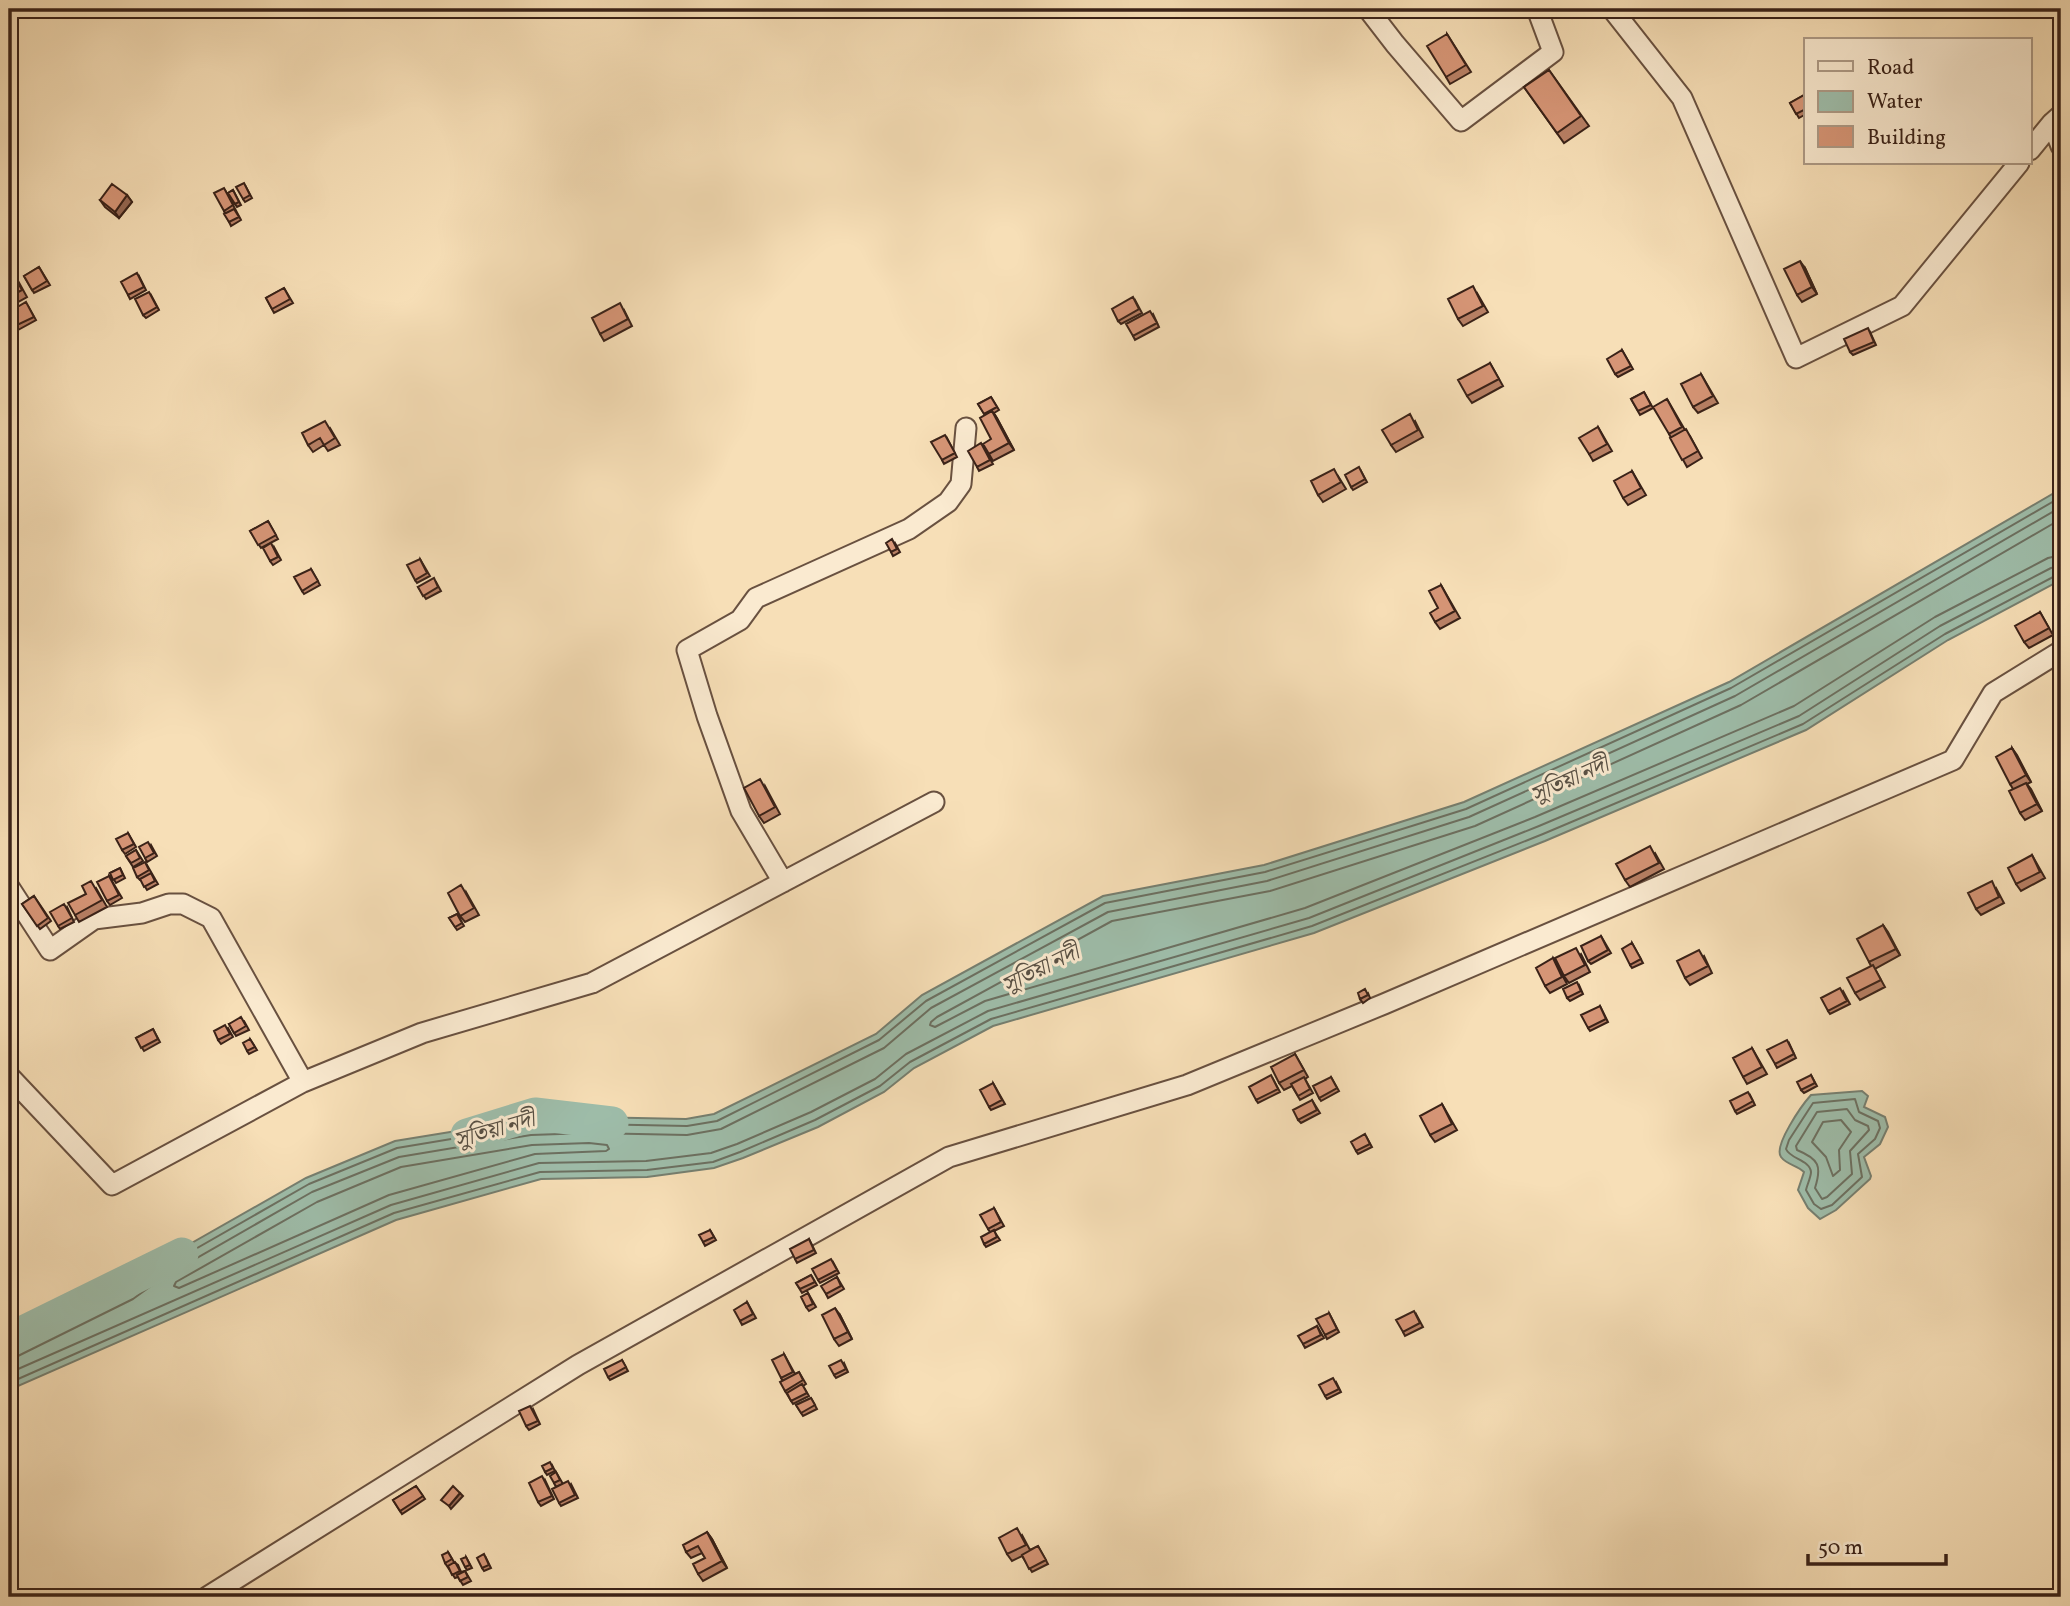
<svg xmlns="http://www.w3.org/2000/svg" width="2070" height="1606" font-family="Vollkorn,'Noto Serif Bengali',serif">
<rect width="100%" height="100%" fill="#f7dfb7"/>
<filter id="stains"><feTurbulence type="fractalNoise" baseFrequency=".00286" numOctaves="4"/><feColorMatrix values="0 0 0 0 .2 0 0 0 0 .09 0 0 0 0 .02 0 0 0 .5 -.17"/></filter>
<radialGradient id="worn" r=".72"><stop offset=".6" stop-color="#630" stop-opacity="0"/><stop offset="1" stop-color="#630" stop-opacity=".3"/></radialGradient>
<path fill="#9ebdaa" stroke="#767f70" stroke-width="2" d="M2061 489V580L1948 640 1806 730 1545 841 1314 933 993 1026 914 1068 884 1092 818 1127 743 1158 714 1168 647 1177 541 1179 396 1220 9 1390V1343L126 1285 153 1265 306 1178 395 1141 530 1119 589 1117 686 1119 714 1114 876 1034 922 995 1103 896 1264 865 1464 802 1729 682Z
M1862 1091 1868 1096 1864 1107 1885 1117 1888 1127 1880 1144 1864 1157 1871 1176 1870 1179 1836 1210 1820 1219 1808 1208 1798 1190 1804 1172C1797 1165 1787 1165 1781 1157 1773 1146 1802 1105 1811 1095Z"/>
<g fill="none" stroke-linecap="round" stroke-linejoin="round">
<path stroke="#6c7061" stroke-width="2" d="M2061 519 1741 705 1475 826 1270 891 1112 921 937 1017 931 1022 930 1025 935 1027 985 1001 1305 908 1535 817 1794 706 1935 617 2048 558 2061 555
M1855 1099 1859 1112 1878 1121 1880 1128 1875 1139 1858 1154 1862 1177 1832 1205 1821 1209 1814 1204 1806 1190C1807 1185 1811 1177 1811 1172 1810 1160 1790 1159 1786 1149L1789 1140 1813 1103Z
M1847 1109 1855 1120 1868 1126 1869 1130 1850 1151 1852 1174 1827 1197 1822 1199 1815 1188C1822 1166 1819 1159 1797 1150L1796 1146 1817 1112Z
M1841 1120 1851 1132 1839 1150 1840 1170 1833 1176 1826 1157 1812 1142 1823 1122Z
M589 1143 607 1145 609 1149 606 1151 535 1154 389 1195 179 1288 174 1286 176 1282 317 1202 401 1167 532 1145Z
M9 1348 129 1292 157 1271 309 1184 397 1148 530 1126 589 1124 687 1126 717 1121 879 1040 926 1001 1105 903 1265 872 1466 809 1731 688 2061 497
M9 1357 18 1356 133 1299 162 1278 312 1192 399 1157 531 1135 589 1133 687 1135 721 1129 884 1048 931 1008 1108 912 1267 881 1469 817 1735 696 2061 507
M9 1373 391 1205 539 1163 646 1161 711 1153 737 1144 811 1112 875 1079 906 1054 988 1011 1309 918 1539 826 1799 716 1940 626 2051 568 2061 566
M9 1383 394 1213 540 1172 647 1170 713 1162 740 1152 815 1120 880 1086 910 1062 991 1019 1312 926 1543 834 1803 724 1945 634 2055 576 2061 575"/>
<path stroke="#9ebdaa" stroke-width="33" d="M467 1135 535 1114 612 1123
M9 1339 182 1254"/>
<defs>
<path id="minor" d="M1368 9 1395 44 1461 121 1553 52 1537 9
M1612 9 1682 98 1796 358 1902 306 2019 163
M2061 115 2052 123 2061 146
M2030 150 2052 123
M783 882 741 811 707 716 687 650 740 620 756 598 909 529 948 502 961 484 966 428
M9 887 50 950 94 919 142 913 169 904H183L211 918 303 1082 422 1033 592 983 934 802
M9 1076 112 1185 303 1082
M207 1597 578 1365 949 1157 1187 1085 1384 1004 1953 760 1993 693 2061 651"/>
</defs>
<use href="#minor" stroke="#695140" stroke-width="23"/>
<use href="#minor" stroke="#faead0" stroke-width="19"/>
</g>
<path fill="#b88065" stroke="#3a2218" stroke-width="2" d="M1437 9H1451L1442 15Z
M1447 34 1471 72 1450 84 1446 77Z
M1549 70 1589 126 1564 143 1524 87Z
M1806 94V114L1799 118 1790 103Z
M246 187 252 198 245 202 243 199Z
M233 190 241 205 237 207 228 193Z
M226 192 241 220 231 226 224 211Z
M127 195 132 202 119 218 105 207 100 200Z
M39 267 50 285 34 293 24 276Z
M1805 268 1817 294 1802 302 1797 295Z
M9 274 17 279 27 297 9 307Z
M139 276 146 290 130 299 128 295Z
M284 288 293 303 274 313 266 298Z
M1477 293 1488 312 1463 326 1458 319Z
M151 295 159 310 146 318 143 315Z
M1135 300 1142 313 1121 324 1118 321Z
M28 306 36 320 18 330 9 315Z
M624 310 632 326 604 341 600 334Z
M1153 314 1159 327 1135 340 1133 336Z
M1870 332 1876 345 1853 355 1850 352Z
M1622 350 1633 369 1618 377 1615 374Z
M1490 363 1503 386 1472 403 1467 396Z
M1701 374 1718 403 1698 413 1693 407Z
M1644 392 1653 408 1640 415 1631 399Z
M991 397 999 410 994 413 1014 450 993 461 989 454 991 439 985 415 978 404Z
M1667 399 1685 430 1690 436 1702 458 1687 467 1669 434Z
M1415 421 1423 437 1396 452 1391 445Z
M1598 427 1612 451 1593 461 1589 454Z
M330 428 340 445 328 451 324 445 313 452 308 445Z
M947 438 957 457 944 464 942 460Z
M983 447 993 464 979 471 977 467Z
M1361 471 1367 482 1353 490 1351 487Z
M1632 471 1646 495 1628 505 1623 498Z
M1338 476 1346 489 1323 502 1318 495Z
M268 521 278 539 261 548 250 531Z
M895 543 900 552 893 556 891 552Z
M274 547 281 560 273 565 270 561Z
M420 559 430 576 417 583 415 580Z
M311 569 320 585 304 594 302 591Z
M436 582 441 591 426 599 418 587Z
M1441 585 1460 618 1440 629 1435 622 1438 608Z
M2040 612 2053 635 2029 648 2024 642Z
M2012 748 2031 782 2027 784 2042 811 2025 820 2020 813 2013 789 2010 784Z
M765 786 780 814 764 823 759 816Z
M128 833 136 847 125 854 122 850Z
M151 845 157 856 147 862 145 858Z
M136 850 143 861 133 867 126 856Z
M1655 853 1664 869 1630 887 1625 880Z
M2032 855 2045 878 2021 891 2016 884Z
M147 865 158 884 147 890 141 880H140L137 877Z
M120 868 125 878 116 883 110 873Z
M109 876 122 898 110 905 107 901Z
M96 888 107 907 79 922 75 915 86 894Z
M1996 888 2004 903 1981 915 1976 909Z
M466 892 479 915 465 922 460 916Z
M34 896 51 921 40 929 22 904Z
M67 907 74 922 60 929 58 926Z
M457 914 464 926 457 930 449 918Z
M1883 925 1900 955 1875 969 1885 987 1860 1000 1855 993 1871 966 1869 962Z
M1601 936 1611 953 1591 964 1588 961Z
M1632 943 1643 963 1632 968 1630 965Z
M1581 954 1590 972 1569 983 1564 976Z
M1704 956 1712 973 1690 985 1685 978Z
M1553 958 1567 984 1550 993 1545 986Z
M1579 985 1583 994 1570 1001 1567 998Z
M1843 991 1850 1004 1830 1014 1828 1011Z
M1368 993 1370 998 1363 1003 1360 999Z
M1600 1006 1608 1022 1590 1031 1588 1028Z
M244 1021 249 1030 236 1036 229 1024Z
M228 1028 233 1037 221 1044 218 1040Z
M153 1029 160 1042 144 1051 136 1038Z
M250 1039 257 1050 249 1054 247 1051Z
M1789 1043 1796 1058 1777 1068 1775 1064Z
M1752 1048 1767 1074 1747 1084 1743 1077Z
M1295 1054 1308 1077 1305 1079 1313 1093 1300 1100 1292 1086 1284 1090 1279 1083Z
M1811 1075 1817 1086 1804 1093 1801 1090Z
M1331 1077 1339 1091 1321 1101 1319 1098Z
M1273 1079 1280 1092 1258 1103 1256 1100Z
M993 1083 1005 1104 991 1110 989 1107Z
M1750 1095 1755 1105 1737 1114 1735 1111Z
M1312 1100 1320 1113 1301 1123 1298 1120Z
M1442 1104 1457 1130 1435 1142 1430 1135Z
M1367 1138 1372 1147 1358 1154 1356 1151Z
M994 1208 1004 1226 994 1231 1000 1240 986 1247 984 1244 990 1232 988 1229Z
M710 1230 716 1240 705 1246 703 1242Z
M809 1239 816 1253 797 1263 795 1259Z
M833 1262 839 1273 820 1283 818 1280Z
M811 1275 817 1285 802 1293 796 1283Z
M837 1277 844 1289 828 1298 826 1294Z
M808 1293 816 1307 809 1311 806 1307Z
M747 1302 756 1318 742 1325 740 1321Z
M1329 1313 1339 1332 1327 1339 1325 1335Z
M1416 1314 1423 1327 1405 1336 1403 1332Z
M840 1315 852 1339 839 1346 834 1339Z
M1317 1326 1324 1338 1305 1348 1303 1344Z
M784 1354 795 1374 799 1372 806 1384 803 1386 809 1396 793 1404 785 1391 783 1381 781 1378Z
M622 1360 628 1371 610 1380 608 1377Z
M844 1363 848 1372 836 1378 834 1375Z
M1336 1382 1341 1392 1327 1399 1325 1396Z
M811 1398 817 1409 803 1416 796 1405Z
M533 1409 540 1424 529 1430 526 1426Z
M552 1465 555 1471 547 1475 545 1472Z
M556 1472 563 1484 556 1487 554 1483Z
M545 1480 554 1499 541 1506 538 1502Z
M571 1484 578 1498 561 1506 559 1503Z
M416 1486 425 1499 402 1514 393 1500Z
M707 1532 712 1539 727 1568 703 1581 698 1574 705 1558 702 1553 691 1558 686 1552Z
M1022 1535 1030 1550 1038 1546 1048 1564 1032 1572 1022 1556 1012 1561 1007 1554Z
M448 1552 454 1562 458 1565 461 1572 465 1571 471 1581 463 1585 458 1577 455 1578 445 1563Z
M466 1557 472 1568 467 1570 465 1567Z
M486 1558 491 1568 484 1571 482 1568Z"/>
<path fill="#966853" stroke="#3a2218" stroke-width="2" d="M127 195 132 202 119 218 115 212Z
M1800 261 1805 268 1817 294 1812 287Z
M992 411 997 418 1014 450 1009 443Z
M2012 748 2017 755 2031 782 2026 775Z
M2026 783 2031 789 2042 811 2037 804Z
M1883 925 1888 932 1900 955 1896 949Z
M835 1308 840 1315 852 1339 848 1332Z
M460 1493 463 1496 451 1509 449 1506Z
M707 1532 712 1539 727 1568 722 1561Z"/>
<path fill="#d69576" stroke="#3a2218" stroke-width="2" d="M1447 34 1466 65 1446 77 1427 46Z
M1549 70 1581 116 1557 133 1524 87Z
M1806 94V109L1796 114 1790 103Z
M244 183 250 195 243 199 236 187Z
M112 184 127 195 115 212 100 200Z
M224 188 233 205 224 211 214 193Z
M233 190 239 202 235 204 228 193Z
M234 209 239 217 229 222 224 214Z
M1800 261 1812 287 1797 295 1784 269Z
M39 267 47 281 32 290 24 276Z
M12 272 22 290 9 297V274Z
M137 273 144 287 128 295 121 282Z
M1473 286 1483 306 1458 319 1448 299Z
M284 288 290 299 272 309 266 298Z
M149 292 157 307 143 315 135 299Z
M1133 297 1139 309 1118 321 1112 309Z
M26 302 34 317 15 326 9 315V312Z
M620 303 628 319 600 334 592 318Z
M1150 311 1157 323 1133 336 1126 324Z
M1868 328 1874 342 1850 352 1844 339Z
M1622 350 1631 366 1615 374 1607 359Z
M1490 363 1499 379 1467 396 1458 380Z
M1701 374 1713 396 1693 407 1681 384Z
M1644 392 1651 405 1638 411 1631 399Z
M991 397 997 407 984 414 978 404Z
M1667 399 1682 427 1669 434 1653 407Z
M992 411 1009 443 989 454 983 444 991 439 980 418Z
M1410 414 1418 430 1391 445 1382 430Z
M325 421 335 438 324 445 320 438 308 445 302 433Z
M1598 427 1607 444 1589 454 1579 438Z
M1686 429 1698 451 1682 460 1670 438Z
M945 435 955 453 942 460 931 442Z
M981 443 990 460 977 467 968 451Z
M1359 467 1365 479 1351 487 1345 475Z
M1334 469 1341 482 1318 495 1311 481Z
M1632 471 1641 488 1623 498 1614 481Z
M268 521 276 535 258 545 250 531Z
M892 539 897 549 891 552 886 543Z
M271 543 278 557 270 561 263 548Z
M420 559 427 573 415 580 407 565Z
M311 569 318 581 302 591 294 577Z
M434 578 438 587 423 596 418 587Z
M1441 585 1455 611 1435 622 1430 613 1438 608 1429 591Z
M2040 612 2049 628 2024 642 2015 626Z
M2012 748 2026 775 2010 784 1996 757Z
M760 779 775 807 759 816 744 788Z
M2026 783 2037 804 2020 813 2009 791Z
M128 833 134 844 122 850 116 839Z
M148 842 154 853 145 858 139 847Z
M1650 846 1659 863 1625 880 1616 864Z
M136 850 140 858 131 863 126 856Z
M2032 855 2040 872 2016 884 2008 868Z
M145 862 149 870 137 877 133 868Z
M120 868 123 875 113 880 110 873Z
M151 873 155 881 144 887 140 879Z
M109 876 119 895 107 901 97 882Z
M91 881 102 900 75 915 68 903 86 894 82 886Z
M1992 881 1999 897 1976 909 1968 893Z
M461 885 474 908 460 916 448 893Z
M34 896 48 918 37 926 22 904Z
M64 904 72 918 58 926 50 912Z
M457 914 462 923 455 927 449 918Z
M1883 925 1896 949 1869 962 1857 939Z
M1601 936 1608 950 1588 961 1581 946Z
M1632 943 1641 959 1630 965 1622 949Z
M1576 948 1585 965 1564 976 1555 958Z
M1699 950 1708 966 1685 978 1677 961Z
M1553 958 1562 977 1545 986 1536 968Z
M1873 965 1881 980 1855 993 1847 978Z
M1577 982 1581 991 1567 998 1563 989Z
M1840 988 1847 1001 1828 1011 1821 998Z
M1365 989 1368 995 1360 999 1358 993Z
M1600 1006 1606 1019 1588 1028 1581 1015Z
M241 1017 246 1026 234 1033 229 1024Z
M225 1025 230 1034 218 1040 214 1031Z
M153 1029 158 1039 141 1048 136 1038Z
M250 1039 255 1047 247 1051 243 1043Z
M1787 1040 1794 1054 1775 1064 1767 1050Z
M1752 1048 1762 1067 1743 1077 1733 1058Z
M1295 1054 1304 1070 1279 1083 1271 1067Z
M1271 1075 1278 1089 1256 1100 1249 1087Z
M1811 1075 1815 1083 1801 1090 1797 1082Z
M1304 1077 1310 1089 1298 1096 1291 1084Z
M1331 1077 1337 1088 1319 1098 1313 1086Z
M993 1083 1002 1100 989 1107 980 1090Z
M1748 1092 1753 1101 1735 1111 1730 1101Z
M1312 1100 1317 1110 1298 1120 1293 1110Z
M1442 1104 1452 1124 1430 1135 1420 1116Z
M1365 1134 1370 1144 1356 1151 1351 1142Z
M994 1208 1001 1222 988 1229 980 1215Z
M710 1230 714 1237 703 1242 699 1235Z
M994 1230 997 1237 984 1244 981 1237Z
M809 1239 814 1250 795 1259 790 1249Z
M831 1259 837 1270 818 1280 812 1269Z
M811 1275 815 1282 800 1289 796 1283Z
M837 1277 841 1286 826 1294 821 1286Z
M808 1293 813 1304 806 1307 801 1297Z
M747 1302 753 1314 740 1321 734 1310Z
M835 1308 848 1332 834 1339 822 1315Z
M1414 1311 1420 1323 1403 1332 1396 1320Z
M1329 1313 1337 1329 1325 1335 1316 1319Z
M1317 1326 1321 1335 1303 1344 1298 1336Z
M784 1354 793 1372 781 1378 772 1360Z
M622 1360 626 1367 608 1377 604 1369Z
M841 1360 846 1369 834 1375 829 1366Z
M799 1372 803 1380 785 1391 780 1382Z
M1333 1378 1339 1389 1325 1396 1319 1385Z
M802 1384 807 1393 791 1401 787 1393Z
M811 1398 815 1405 801 1413 796 1405Z
M530 1406 538 1421 526 1426 519 1411Z
M550 1462 553 1468 545 1472 542 1466Z
M556 1472 560 1480 554 1483 550 1476Z
M542 1476 552 1496 538 1502 529 1483Z
M568 1481 575 1495 559 1503 552 1489Z
M416 1486 423 1496 400 1511 393 1500Z
M453 1486 460 1493 449 1506 441 1500Z
M1017 1528 1026 1545 1007 1554 999 1538Z
M707 1532 722 1561 698 1574 693 1564 705 1558 698 1546 686 1552 683 1545Z
M1038 1546 1046 1560 1029 1569 1022 1555Z
M448 1552 452 1559 445 1563 442 1555Z
M484 1554 489 1565 482 1568 477 1558Z
M466 1557 470 1565 465 1567 461 1559Z
M455 1562 460 1571 452 1575 448 1566Z
M465 1571 468 1577 460 1581 457 1575Z"/>
<g text-anchor="middle" stroke-width="6" stroke-linejoin="round" paint-order="stroke">
<g font-size="23" font-style="italic" fill="#585044" stroke="#faead0">
<text transform="translate(1569 779) rotate(-24)" y="8">সুতিয়া নদী</text>
<text transform="translate(1040 968) rotate(-26)" y="8">সুতিয়া নদী</text>
<text transform="translate(494 1129) rotate(-16)" y="8">সুতিয়া নদী</text>
</g>
</g>
<rect width="2070" height="1606" fill="none" stroke="#f7dfb7" stroke-width="35"/>
<rect x="10" y="10" width="2049" height="1585" fill="none" stroke="#3a2218" stroke-width="3.5"/>
<rect x="18" y="18" width="2035" height="1571" fill="none" stroke="#3a2218" stroke-width="2"/>
<rect x="1804" y="38" width="228" height="126" fill="#faead0" stroke="#ad9a86" stroke-width="2"/>
<rect x="1818" y="61" width="35" height="10" fill="#faead0" stroke="#ad9a86" stroke-width="2"/>
<text x="1867" y="74" font-size="21" fill="#3a2218">Road</text>
<rect x="1818" y="91" width="35" height="21" fill="#9ebdaa" stroke="#ad9a86" stroke-width="2"/>
<text x="1867" y="108" font-size="21" fill="#3a2218">Water</text>
<rect x="1818" y="126" width="35" height="21" fill="#d69576" stroke="#ad9a86" stroke-width="2"/>
<text x="1867" y="144" font-size="21" fill="#3a2218">Building</text>
<path d="M1808 1554v10h138v-10" fill="none" stroke="#3a2218" stroke-width="3.5"/>
<text x="1818" y="1554" font-size="21" fill="#3a2218" stroke="#faead0" stroke-width="5" paint-order="stroke">50 m</text>
<rect width="100%" height="100%" filter="url(#stains)"/>
<rect width="100%" height="100%" fill="url(#worn)"/>
</svg>
